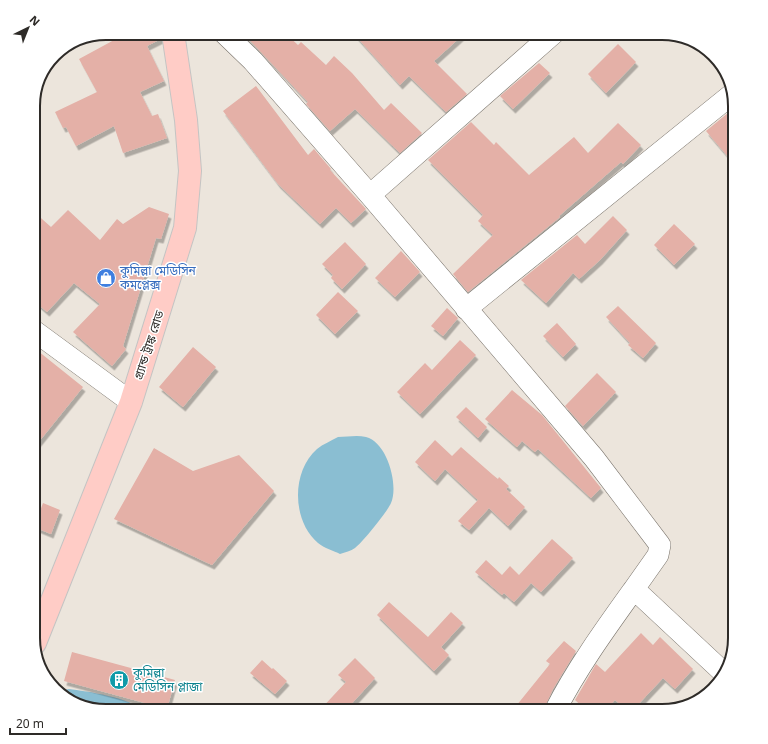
<svg xmlns="http://www.w3.org/2000/svg" width="768" height="744" font-family="Georgia,'Noto Sans Bengali',serif">
<defs>
<filter id="shadow"><feDropShadow dx="2.5" dy="4.5" stdDeviation="0" flood-color="#0004"/></filter>
</defs>
<rect width="100%" height="100%" fill="#ece5dc"/>
<path fill="#8abed2" d="M338 437C347 437 357 435 366 437 387 442 399 485 391 503 387 512 363 542 355 548 351 551 345 552 340 554 334 551 324 548 318 543 292 521 291 472 317 449 323 444 331 441 338 437Z
M69 689C86 691 132 698 143 711H106L78 705 58 691Z"/>
<path fill="#e4b0a7" filter="url(#shadow)" d="M127 33H161V39L147 46 164 81 140 92 152 116 158 114 167 138 123 153 114 126 76 146 66 127 63 128 55 112 97 92 79 59Z
M243 33H285L298 45 301 42 326 65 334 56 352 73 384 110 391 103 422 133 400 153 355 109 330 131 306 104 308 102Z
M353 33H465L434 61 467 94 446 112 409 76 400 85Z
M618 44 636 62 606 93 588 74Z
M539 63 550 73 513 109 500 96Z
M256 86 308 155 314 149 331 169 330 170 366 209 351 223 336 208 320 224 278 184 223 111Z
M734 108 735 109V165L706 131Z
M471 122 494 145 496 142 529 175 574 137 588 153 618 123 641 145 623 164 621 162 559 216 560 217 468 292 453 274 493 235 478 221 483 215 428 160Z
M149 207 169 214 161 239 156 238 123 346 126 349 112 366 73 332 100 304 74 283 47 312 33 300V211L51 227 68 210 100 240 117 219 123 224Z
M613 216 627 230 600 260 579 279 573 273 546 303 521 280 577 235 585 244Z
M674 224 695 244 674 265 654 245Z
M345 242 366 264 342 289 331 278 333 275 322 264Z
M401 251 420 272 395 297 375 278Z
M338 292 358 311 335 334 316 315Z
M618 306 656 343 643 358 628 345 630 343 606 317Z
M447 308 458 318 443 336 431 326Z
M557 323 576 344 563 357 543 336Z
M460 340 476 355 420 414 397 392 425 363 432 370Z
M33 347 83 387 33 449Z
M193 347 216 367 183 407 159 387Z
M597 373 616 392 583 426 565 406Z
M512 390 542 415 601 488 591 498 538 449 535 452 522 441 517 447 485 419Z
M466 407 487 427 478 438 456 417Z
M435 440 452 456 461 447 493 475 498 479 499 477 509 486 506 489 525 507 508 526 489 508 469 530 458 521 478 500 445 469 435 481 415 462Z
M154 448 193 471 239 455 274 491 212 565 114 519Z
M43 503 60 510 51 534 34 527Z
M552 539 573 558 541 592 531 583 514 602 504 593 502 595 475 572 486 560 502 575 510 566 519 575Z
M389 602 428 637 451 612 463 623 441 647 449 655 434 671 377 615Z
M641 633 653 645 660 637 693 669 675 689 663 678 632 711H628L615 700 605 711H587L575 700 596 664 605 672Z
M564 641 576 651 553 689 543 711H512L550 664 546 661Z
M72 652 175 680 167 709 64 681Z
M355 658 375 678 345 711H319L346 682 338 675Z
M262 660 272 669 273 668 287 681 275 694 250 673Z"/>
<g fill="none" stroke-linecap="round" stroke-linejoin="round">
<defs>
<path id="minor" d="M224 33 253 61 370 195 594 458 660 545 658 555 634 589 724 673
M370 195 554 33
M466 309 731 95
M33 330 131 402
M555 711C577 668 606 628 634 589"/>
<path id="trunk" d="M35 643 131 402 185 228 190 171 186 120 173 33"/>
</defs>
<use href="#minor" stroke="#78726a" stroke-width="22"/>
<use href="#trunk" stroke="#c4c4c3" stroke-width="24"/>
<use href="#minor" stroke="#fff" stroke-width="21"/>
<use href="#trunk" stroke="#ffccc6" stroke-width="22"/>
</g>
<defs>
<symbol id="shop-disc" viewBox="-11 -11 22 22"><circle r="9.5" fill="#3f7fe0" stroke="#fff"/><path d="M-5-2.5h2.3a2.7 3.5 0 0 1 5.4 0H5L5.5 6h-11ZM-1.5-2.5h3a1.5 2.3 0 0 0-3 0Z" fill="#fff"/></symbol>
<symbol id="building-disc" viewBox="-11 -11 22 22"><circle r="9.5" fill="#0f9aa8" stroke="#fff"/><path d="M-4-6H4V6H1V3H-1V6H-4ZM-2.5-4.3h1.7v1.8h-1.7ZM.8-4.3h1.7v1.8H.8ZM-2.5-1h1.7V.8h-1.7ZM.8-1h1.7V.8H.8Z" fill="#fff"/></symbol>
</defs>
<g fill-rule="evenodd">
<use href="#shop-disc" x="95" y="267" width="22" height="22"/>
<use href="#building-disc" x="108" y="669" width="22" height="22"/>
</g>
<g text-anchor="middle" stroke-width="3" stroke-linejoin="round" paint-order="stroke">
<g font-size="12" fill="#366cbe" stroke="#fff" text-anchor="start">
<text x="120" y="275">কুমিল্লা মেডিসিন<tspan x="120" dy="14">কমপ্লেক্স</tspan></text>
</g>
<g font-size="12" fill="#2e2b28" stroke="#fff">
<text transform="translate(149 345) rotate(-72)" y="4">গ্র্যান্ড ট্রাঙ্ক রোড</text>
</g>
<g font-size="12" fill="#0d838f" stroke="#fff" text-anchor="start">
<text x="133" y="677">কুমিল্লা<tspan x="133" dy="14">মেডিসিন প্লাজা</tspan></text>
</g>
</g>
<path d="M0 0H768V744H0ZM106 40H662A66 66 0 0 1 728 106V638A66 66 0 0 1 662 704H106A66 66 0 0 1 40 638V106A66 66 0 0 1 106 40Z" fill="#fff" fill-rule="evenodd"/>
<path fill="none" stroke="#2e2b28" stroke-width="2" d="M106 40H662A66 66 0 0 1 728 106V638A66 66 0 0 1 662 704H106A66 66 0 0 1 40 638V106A66 66 0 0 1 106 40Z"/>
<g transform="translate(28 28) rotate(43)" stroke="#ffffff" stroke-width="3" paint-order="stroke">
<path d="M0-3L7 15L0 10L-7 15Z" fill="#2e2b28"/>
<text y="-6" font-size="11" font-weight="bold" text-anchor="middle" fill="#2e2b28">N</text>
</g>
<path d="M10 728v6h56v-6" fill="none" stroke="#2e2b28" stroke-width="2"/>
<text x="16" y="728" font-size="12" fill="#2e2b28" stroke="#ffffff" stroke-width="3" paint-order="stroke">20 m</text>
</svg>
